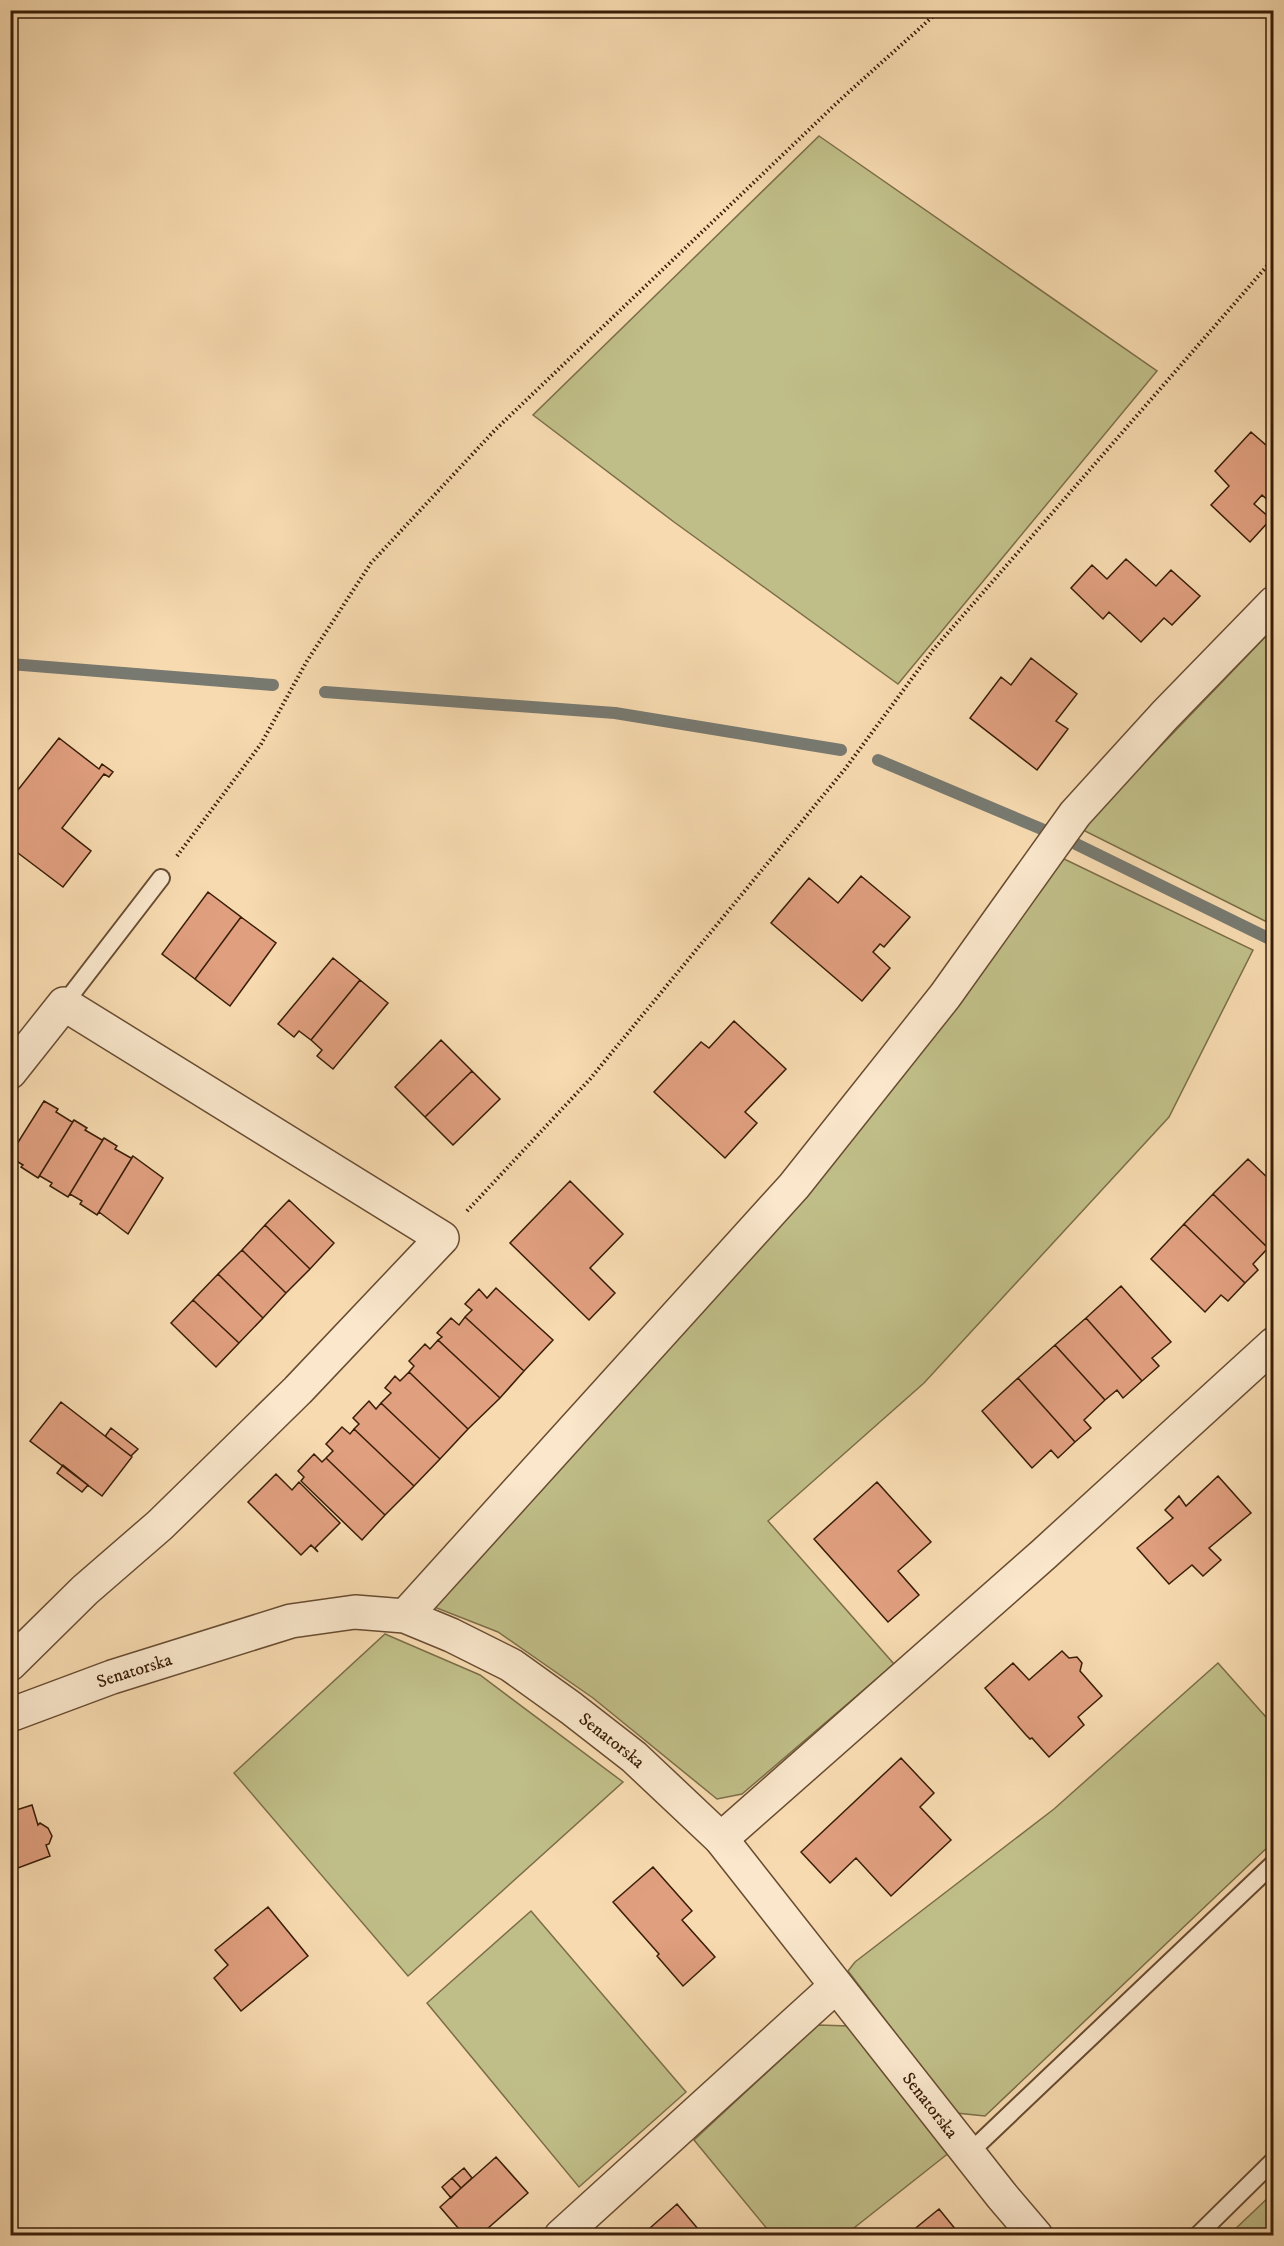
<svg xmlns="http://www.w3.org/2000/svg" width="1284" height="2246" font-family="'IM FELL DW Pica',serif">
<rect width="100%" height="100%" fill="#f7dab0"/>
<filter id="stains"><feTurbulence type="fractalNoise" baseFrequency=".00333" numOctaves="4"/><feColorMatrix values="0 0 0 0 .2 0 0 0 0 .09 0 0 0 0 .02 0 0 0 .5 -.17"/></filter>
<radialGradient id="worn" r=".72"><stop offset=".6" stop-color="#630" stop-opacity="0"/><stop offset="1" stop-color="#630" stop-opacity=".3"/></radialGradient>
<path fill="#c0be88" stroke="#7c6e48" stroke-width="1.5" d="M819 136 1157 371 898 684 674 522 533 415Z
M1273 629 1274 913 1267 922 1081 829Z
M1060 857 1253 950 1169 1117 924 1383 768 1521 894 1664 742 1794 717 1799 593 1698 498 1632 429 1605Z
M385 1634 480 1675 623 1782 408 1976 234 1773Z
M1218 1663 1273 1725V1842L985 2116 956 2113 848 1971 855 1962 1054 1809Z
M531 1911 686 2092 579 2187 427 2003Z
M818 2025 849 2026 950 2152 845 2235 773 2236 694 2140Z
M1273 2193V2235L1234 2236 1231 2233Z"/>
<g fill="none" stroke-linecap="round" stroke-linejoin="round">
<path stroke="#787a71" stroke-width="12" d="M10 664 273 685
M325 692 615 713 841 750
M878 760 1044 830
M1076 844 1274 941"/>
</g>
<path fill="#e09f7f" stroke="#391d07" stroke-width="1.5" d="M1251 432 1274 452V502L1272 504 1262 495 1254 504 1271 519 1250 542 1211 505 1229 486 1215 471Z
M1126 559 1156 586 1171 570 1200 596 1172 625 1164 618 1141 642 1109 612 1103 619 1071 588 1092 565 1107 579Z
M1031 658 1077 694 1056 721 1068 729 1037 770 970 718 1001 677 1011 685Z
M59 738 99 769 102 764 113 772 109 777 104 774 62 828 91 851 63 887 10 847V800Z
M861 876 910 917 884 947 880 944 873 952 890 968 862 1001 771 923 809 878 838 903Z
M208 892 241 917 195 979 162 954Z
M241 917 276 943 230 1006 195 979Z
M333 958 360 980 311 1040 299 1031 294 1037 278 1024Z
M360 980 388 1003 333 1069 317 1056 322 1050 311 1040Z
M734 1021 786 1069 745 1112 757 1123 725 1158 654 1092 701 1042 709 1048Z
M441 1040 472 1071 425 1117 395 1087Z
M472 1071 500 1099 453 1145 425 1117Z
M44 1101 58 1109 56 1112 72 1122 74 1120 38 1178 21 1167 23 1165 10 1157V1155Z
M74 1120 87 1128 85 1130 102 1140 104 1138 68 1197 50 1186 52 1183 40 1176 38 1178Z
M104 1138 117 1146 115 1149 131 1158 133 1156 97 1215 80 1204 82 1201 70 1194 68 1197Z
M133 1156 163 1178 128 1234 99 1212 97 1215Z
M1248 1159 1274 1184 1273 1253 1213 1194Z
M570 1181 623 1234 590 1268 615 1293 589 1320 510 1243Z
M1213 1194 1268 1248 1253 1264 1258 1270 1245 1283 1184 1224Z
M289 1200 334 1243 310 1269 265 1225Z
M1184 1224 1245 1283 1228 1301 1221 1295 1205 1312 1151 1259Z
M265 1225 310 1269 286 1293 242 1250Z
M242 1250 286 1293 263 1318 218 1274Z
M218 1274 263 1318 239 1343 193 1300Z
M1121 1286 1171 1342 1152 1358 1159 1366 1142 1381 1086 1318Z
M496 1288 553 1340 524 1371 465 1317 472 1310 465 1304 479 1289 487 1298Z
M193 1300 239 1343 216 1367 171 1323Z
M465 1317 524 1371 500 1398 438 1340 442 1337 437 1333 451 1318 459 1325Z
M1086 1318 1142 1381 1123 1398 1117 1390 1105 1400 1055 1345Z
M438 1340 500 1398 468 1429 409 1372 414 1366 409 1361 425 1344 430 1349Z
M1055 1345 1105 1400 1084 1420 1091 1428 1075 1442 1018 1378Z
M409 1372 468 1429 440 1459 381 1403 391 1393 385 1388 395 1376 400 1381Z
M1018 1378 1075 1442 1058 1458 1051 1450 1032 1468 982 1411Z
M369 1401 376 1409 381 1403 440 1459 414 1486 354 1429 359 1424 353 1418Z
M61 1402 132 1457 102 1496 30 1441Z
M342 1427 350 1434 354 1429 414 1486 385 1515 326 1458 333 1451 326 1444Z
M111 1428 138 1449 131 1456 106 1437V1435Z
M314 1454 322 1462 326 1458 385 1515 362 1540 301 1481 304 1477 298 1471Z
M63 1465 88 1485 82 1492 57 1473Z
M276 1474 292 1490 299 1482 340 1523 315 1548 318 1552 311 1545 301 1555 248 1502Z
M1218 1476 1251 1513 1209 1548 1221 1560 1203 1576 1192 1565 1169 1584 1137 1548 1173 1518 1165 1510 1179 1496 1186 1506Z
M877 1482 931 1542 898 1571 919 1595 888 1622 814 1539Z
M1062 1651 1069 1658 1077 1657 1082 1663 1080 1671 1102 1696 1078 1717 1084 1725 1049 1757 1032 1738 1030 1739 1026 1735 985 1688 1013 1663 1029 1680Z
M901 1758 934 1793 920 1807 951 1840 891 1896 856 1858 830 1883 801 1852Z
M32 1805 38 1825 40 1823 48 1828 52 1836 49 1844 46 1845 50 1856 10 1871V1812Z
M653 1867 692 1911 682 1920 715 1957 683 1986 657 1956 659 1954 613 1902Z
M268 1907 308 1956 241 2011 214 1978 228 1965 215 1950Z
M496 2157 528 2193 479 2236H465L440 2207Z
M464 2168 472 2178 461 2188 452 2178Z
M452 2178 461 2188 451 2198 442 2187Z
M677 2204 704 2236H641Z
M939 2209 961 2236H906Z"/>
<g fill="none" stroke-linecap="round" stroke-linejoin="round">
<defs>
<path id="lane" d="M64 1004 161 878
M969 2153 1274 1863
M1197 2236 1274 2160"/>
<g id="street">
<path d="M10 1072 64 1004 442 1238 298 1390 160 1525 85 1590 10 1664"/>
<path d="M405 1616 794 1186 945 996 1075 814 1165 715 1274 603"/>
<path id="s1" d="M10 1715 112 1677 291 1621 355 1612 405 1616 451 1635 511 1665 571 1708 634 1757 721 1839 1002 2196 1036 2236"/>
<path d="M721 1839 1044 1554 1274 1344"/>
<path d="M561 2236 836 1986"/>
</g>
</defs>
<use href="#lane" stroke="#684c31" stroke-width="20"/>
<use href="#street" stroke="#684c31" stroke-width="36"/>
<path stroke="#391d07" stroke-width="4" stroke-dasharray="1.5 3" stroke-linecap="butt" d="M10 16 16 10
M177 856 261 744 307 661 371 563 495 430 840 100 940 10
M467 1211 590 1079 845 769 933 650 1274 258"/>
<use href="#lane" stroke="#fae7cc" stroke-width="16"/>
<use href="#street" stroke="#fae7cc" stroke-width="33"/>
</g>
<g text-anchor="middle" stroke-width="6" stroke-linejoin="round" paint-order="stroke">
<g font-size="18" fill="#391d07" stroke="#fae7cc">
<text dy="6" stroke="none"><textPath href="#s1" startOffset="132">Senatorska</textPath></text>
<text dy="6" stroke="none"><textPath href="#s1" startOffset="654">Senatorska</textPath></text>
<text dy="6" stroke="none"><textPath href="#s1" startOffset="1140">Senatorska</textPath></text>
</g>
</g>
<rect width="1284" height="2246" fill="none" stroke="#f7dab0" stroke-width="36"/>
<rect x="12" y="12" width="1260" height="2222" fill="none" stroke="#391d07" stroke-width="3"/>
<rect x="18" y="18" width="1248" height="2210" fill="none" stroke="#391d07" stroke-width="1.5"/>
<rect width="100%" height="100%" filter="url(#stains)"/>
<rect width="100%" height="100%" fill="url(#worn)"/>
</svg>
